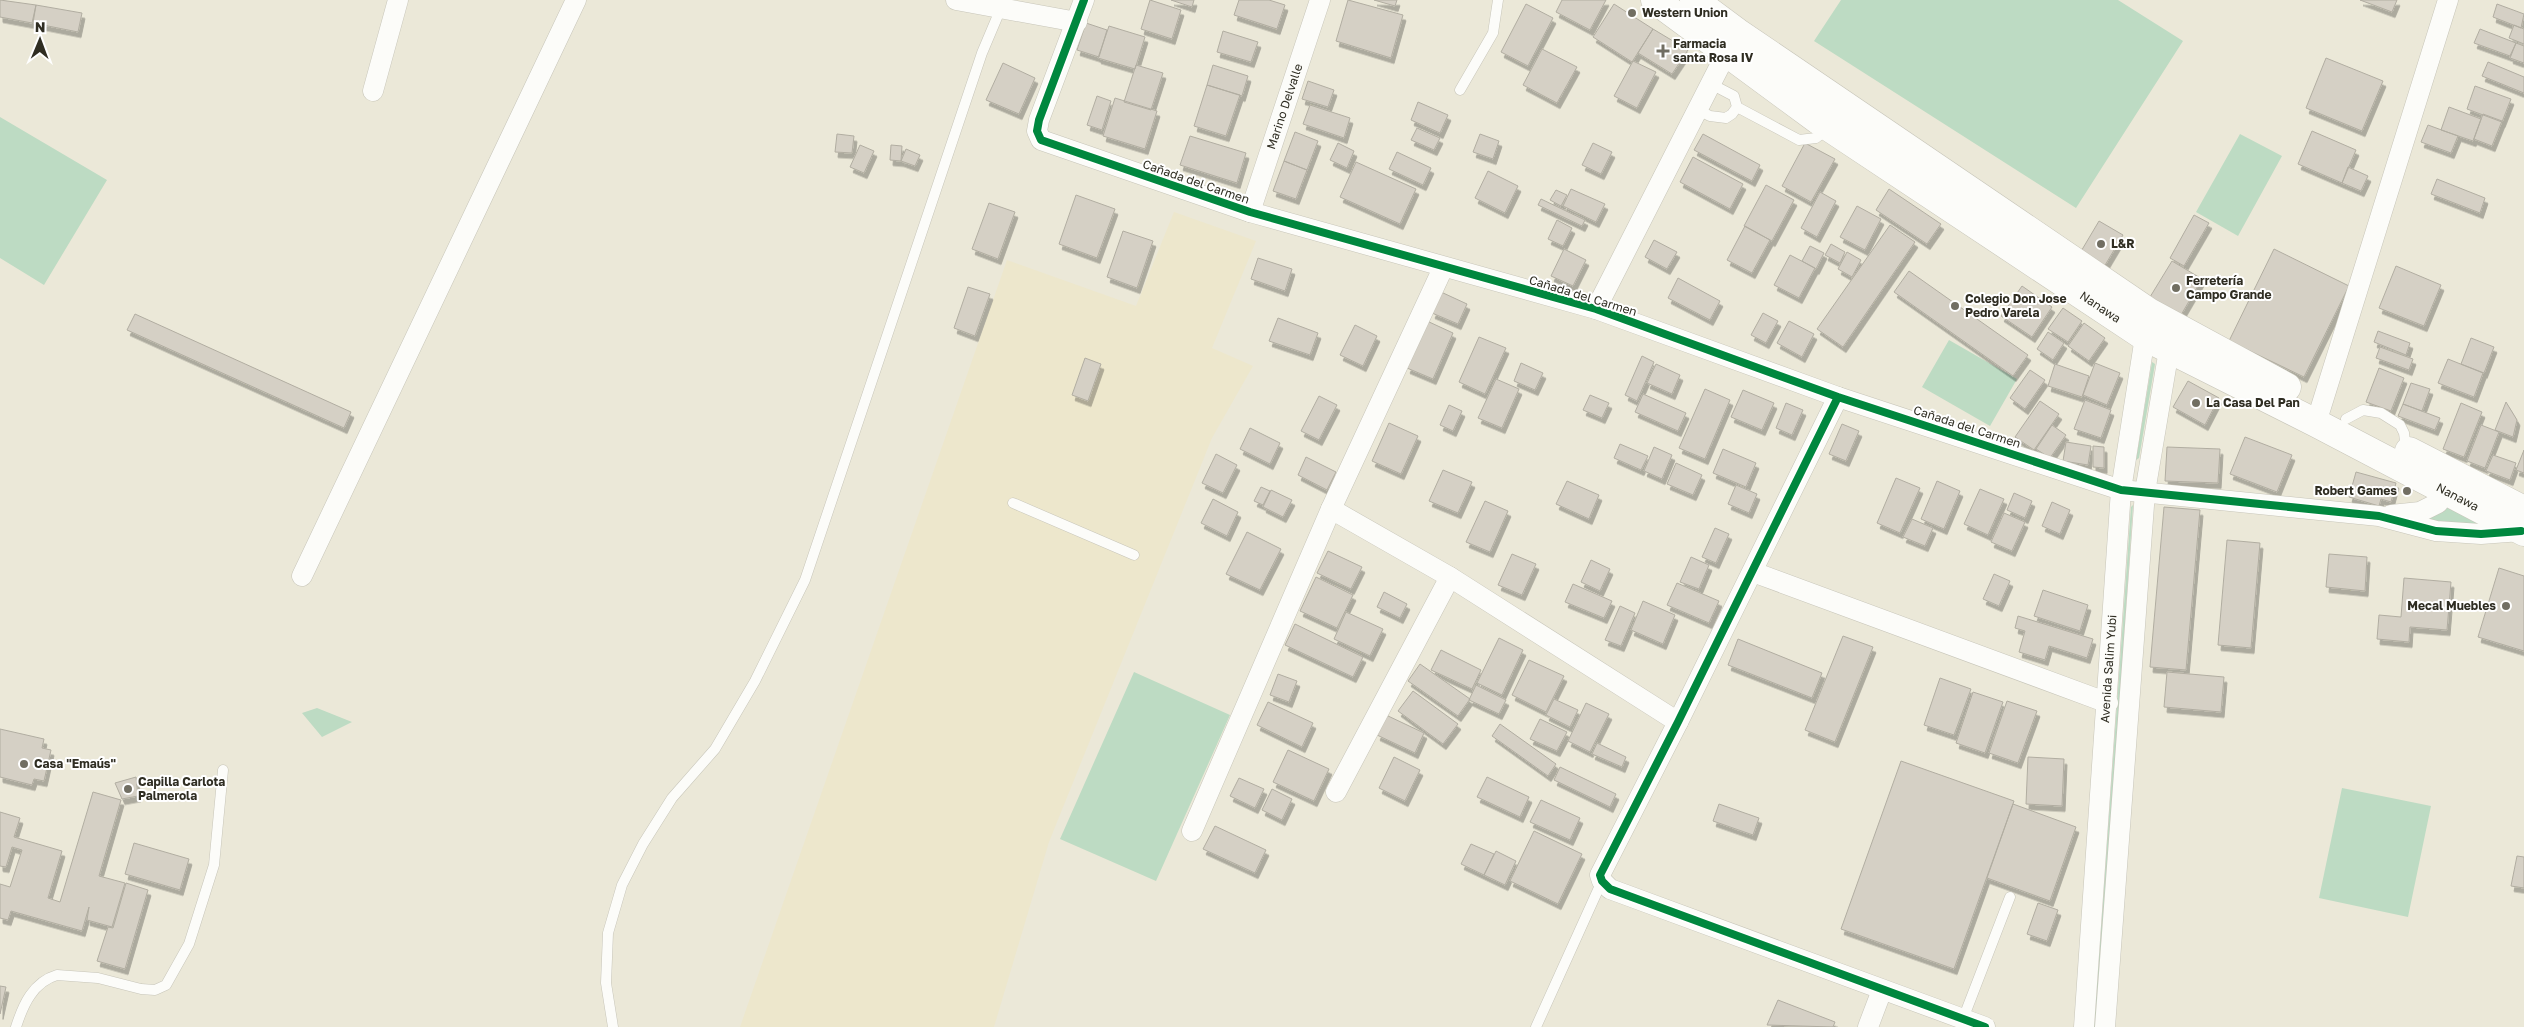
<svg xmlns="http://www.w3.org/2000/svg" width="2524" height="1027" font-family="'Golos Text',sans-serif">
<defs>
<filter id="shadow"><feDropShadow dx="3" dy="5.5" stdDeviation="0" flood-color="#0004"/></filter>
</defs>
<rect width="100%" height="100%" fill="#ebe8d8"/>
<path fill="#ede7cc" d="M1174 212 1256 241 1212 348 1253 366 1212 438 1049 842 994 1027H740L1007 260 1136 306Z"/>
<path fill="#bddbc3" d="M1841 0H2118L2183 41 2076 208 1814 41Z
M0 117 107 180 44 285 0 258Z
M2240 134 2282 156 2238 236 2196 212Z
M1949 340 2017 379 1990 426 1922 387Z
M2152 362 2155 364 2139 458 2136 460Z
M2448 502 2493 527 2413 520Z
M2133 505 2098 1027H2094L2131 507Z
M1134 672 1230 715 1156 881 1060 839Z
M317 708 352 722 322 737 302 713Z
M2342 788 2431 806 2408 917 2319 898Z"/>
<path fill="#d5d0c5" stroke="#b1ada1" filter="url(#shadow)" d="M0 0 36 5 32 23 0 17Z
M1150 0 1181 10 1172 39 1141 29Z
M1171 0H1194L1192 7Z
M1239 0H1269L1285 5 1277 29 1234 15Z
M1348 0 1403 15 1391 58 1336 41Z
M1374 0H1397L1395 6Z
M1562 0H1606L1590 30 1556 12Z
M2360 0H2397L2392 12Z
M1526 4 1553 18 1528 66 1501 52Z
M1614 4 1653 29 1632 62 1593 37Z
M2497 4 2524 14 2521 28 2493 17Z
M36 5 82 13 78 32 33 23Z
M1086 23 1107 30 1099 57 1077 50Z
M2514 25 2524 29V44L2509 38Z
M1109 26 1145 37 1135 69 1098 58Z
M1653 29 1688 50 1672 74 1638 53Z
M2480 29 2516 43 2510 56 2474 43Z
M1223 31 1258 42 1251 62 1217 52Z
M2516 43 2524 46V63L2510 58Z
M1542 49 1577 67 1557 103 1523 85Z
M2326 58 2383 81 2362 131 2306 108Z
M1633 61 1656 72 1637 108 1614 96Z
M2488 62 2524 77V93L2482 76Z
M1003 63 1035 78 1019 114 986 100Z
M1136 65 1163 73 1151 110 1124 102Z
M1213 65 1248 76 1242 96 1207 85Z
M1308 81 1334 90 1328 107 1302 99Z
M1207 85 1240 95 1226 136 1194 126Z
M2475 86 2511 99 2502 122 2467 109Z
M1097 96 1111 101 1102 130 1087 125Z
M1115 98 1157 111 1145 149 1103 136Z
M1418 102 1448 115 1440 133 1411 120Z
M1310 105 1350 118 1344 138 1303 124Z
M2449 107 2481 119 2473 141 2441 130Z
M2483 114 2502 121 2492 146 2474 139Z
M2428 125 2458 136 2451 153 2421 142Z
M1417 128 1440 138 1434 150 1411 140Z
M2312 131 2356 150 2342 183 2298 164Z
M1295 132 1318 141 1307 170 1284 161Z
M837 134 854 136 852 153 835 152Z
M1480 134 1499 141 1493 159 1473 152Z
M1703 134 1760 165 1752 181 1694 150Z
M1190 136 1246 153 1237 183 1180 165Z
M1338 143 1354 151 1347 168 1330 160Z
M1593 143 1612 152 1601 174 1582 165Z
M1805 143 1835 159 1811 202 1782 186Z
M860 145 874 151 864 173 850 167Z
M891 145 902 146 901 161 890 160Z
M906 149 920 155 915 166 901 161Z
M1397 152 1431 168 1423 185 1389 169Z
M1693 157 1743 184 1730 209 1680 182Z
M1284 161 1307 170 1296 199 1273 191Z
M1356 162 1416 189 1400 224 1340 197Z
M2348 167 2368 176 2361 191 2342 183Z
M1488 171 1518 186 1505 213 1475 198Z
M2437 179 2485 198 2480 213 2431 194Z
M1766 185 1794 200 1772 241 1744 226Z
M1571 189 1605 204 1596 222 1563 206Z
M1889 189 1941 224 1927 244 1876 210Z
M1556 190 1567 195 1561 206 1550 200Z
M1820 192 1836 201 1817 237 1801 228Z
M1076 195 1115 209 1097 258 1059 244Z
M1541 199 1585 220 1582 226 1538 205Z
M989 203 1015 212 998 259 972 249Z
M1857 206 1881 219 1865 250 1840 237Z
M2194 215 2209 223 2184 266 2170 258Z
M1557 220 1572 228 1563 246 1548 239Z
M2099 221 2123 235 2104 267 2080 253Z
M1890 225 1915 242 1843 347 1817 329Z
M1745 226 1770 240 1752 273 1727 260Z
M1123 231 1153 241 1137 288 1107 277Z
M1654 240 1677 252 1667 269 1645 257Z
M1831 244 1845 252 1840 263 1825 255Z
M1810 246 1824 253 1816 269 1802 261Z
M1564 249 1586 260 1573 286 1551 276Z
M2274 249 2349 286 2304 377 2229 341Z
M1847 252 1861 260 1852 277 1838 269Z
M1790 255 1815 268 1799 298 1774 285Z
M1258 258 1292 269 1285 291 1251 279Z
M2172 261 2202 279 2181 315 2150 297Z
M2396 266 2441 285 2424 326 2379 308Z
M1909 271 2028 355 2013 376 1894 292Z
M1678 278 1720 301 1710 320 1668 298Z
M2022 286 2052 307 2032 337 2001 316Z
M968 287 990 294 975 336 954 328Z
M1441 292 1467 304 1458 324 1432 313Z
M2063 308 2082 321 2068 342 2048 329Z
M1763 313 1778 321 1766 343 1751 335Z
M135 314 351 412 344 428 127 330Z
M1278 318 1318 333 1310 355 1269 341Z
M1427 321 1453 333 1433 379 1407 368Z
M1789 321 1814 334 1802 357 1777 343Z
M2084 323 2105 338 2089 361 2068 346Z
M1355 325 1377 336 1363 366 1340 355Z
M2378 331 2410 343 2406 355 2374 342Z
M2048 332 2064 343 2053 360 2037 349Z
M1479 337 1506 348 1485 394 1459 382Z
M2471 338 2494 347 2484 373 2461 364Z
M2380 347 2413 359 2409 370 2376 358Z
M1642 356 1654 362 1637 401 1625 395Z
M1085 358 1101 364 1088 401 1072 395Z
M2448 359 2483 373 2474 397 2438 383Z
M1521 363 1543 373 1535 390 1514 381Z
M2095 363 2120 373 2107 405 2083 395Z
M1656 364 1680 375 1672 394 1647 383Z
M2055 364 2089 376 2082 397 2048 386Z
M2379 368 2404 378 2391 411 2366 402Z
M2030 370 2045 380 2025 409 2010 398Z
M1496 379 1519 389 1502 428 1478 418Z
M2188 381 2219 398 2205 425 2173 407Z
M2411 383 2430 389 2422 411 2403 404Z
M1705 389 1730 400 1705 459 1679 448Z
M1743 390 1774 403 1762 430 1731 417Z
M1643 394 1686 413 1678 431 1635 412Z
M1590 395 1609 403 1602 418 1583 410Z
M1319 396 1337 405 1319 440 1301 431Z
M2085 400 2111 410 2101 438 2074 429Z
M2040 401 2059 414 2034 450 2015 437Z
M2506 402 2517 420 2513 437 2495 430Z
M1786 403 1803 410 1792 435 1776 428Z
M2461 403 2482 412 2464 457 2443 449Z
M2403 404 2440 418 2435 430 2398 416Z
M1449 405 1462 411 1453 431 1440 425Z
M1389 423 1418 436 1401 474 1372 461Z
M1842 424 1859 431 1846 461 1829 454Z
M2052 425 2066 435 2050 458 2036 449Z
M2481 425 2499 432 2485 468 2467 461Z
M1250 428 1280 443 1270 464 1240 449Z
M2245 437 2292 455 2277 492 2230 474Z
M2066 442 2091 446 2088 465 2063 461Z
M1620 444 1648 456 1641 470 1614 458Z
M2093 446 2104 447V468L2093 467Z
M1654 447 1672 455 1662 479 1644 471Z
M2167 447 2220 449 2218 483 2165 481Z
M1723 449 1756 463 1746 487 1713 473Z
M2524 450V473L2516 470Z
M1216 454 1237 465 1223 493 1202 483Z
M2493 455 2516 463 2510 480 2486 471Z
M1306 457 1336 472 1327 490 1298 475Z
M1676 463 1702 475 1693 495 1667 484Z
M1443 470 1472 482 1458 513 1429 501Z
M2356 472 2396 483 2391 502 2381 499 2379 506 2349 497Z
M1896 478 1920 488 1900 533 1877 523Z
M1567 481 1599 495 1589 519 1556 504Z
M1937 481 1960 491 1944 529 1921 519Z
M1736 485 1757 494 1749 513 1728 504Z
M1261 487 1270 491 1263 505 1254 501Z
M1980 489 2004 499 1988 535 1964 524Z
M1271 490 1292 500 1283 517 1263 507Z
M2014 493 2032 501 2025 518 2007 510Z
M1213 499 1238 512 1227 536 1201 523Z
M1485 501 1508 511 1490 552 1466 542Z
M2052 502 2070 510 2060 534 2042 526Z
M2164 507 2200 510 2186 670 2150 667Z
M2004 513 2025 522 2012 551 1991 542Z
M1912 519 1933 528 1925 546 1903 537Z
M1715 528 1729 534 1716 563 1702 557Z
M1247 532 1281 549 1260 590 1226 574Z
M2227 540 2260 543 2251 648 2218 645Z
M1328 551 1362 567 1351 589 1317 573Z
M1512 554 1536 564 1522 595 1498 585Z
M2329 554 2367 557 2365 591 2326 587Z
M1691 557 1709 565 1699 589 1680 582Z
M1591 560 1610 569 1600 591 1581 582Z
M2499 568 2524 576V651L2478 637Z
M1994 574 2010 581 1999 606 1983 599Z
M1316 577 1353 595 1337 628 1300 611Z
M2404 578 2451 582 2447 630 2410 627 2409 642 2377 639 2379 615 2401 617Z
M1677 583 1719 601 1709 623 1667 605Z
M1573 584 1612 601 1604 618 1565 602Z
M2043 590 2088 605 2080 631 2034 616Z
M1384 592 1407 604 1400 618 1377 607Z
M1643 601 1675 615 1663 644 1631 630Z
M1620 606 1635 613 1621 646 1605 640Z
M1346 612 1383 629 1370 656 1334 639Z
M2018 616 2093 639 2087 658 2049 646 2045 660 2019 652 2025 631 2015 628Z
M1295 624 1363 657 1353 677 1285 645Z
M1843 636 1873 647 1835 742 1805 730Z
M1499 638 1523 650 1502 695 1477 683Z
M1738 639 1822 673 1812 698 1728 665Z
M1441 650 1481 670 1472 689 1431 670Z
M1529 660 1564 676 1546 712 1512 695Z
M1420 664 1470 699 1458 716 1408 681Z
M2167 672 2224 677 2221 712 2164 707Z
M1278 674 1297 681 1289 702 1270 695Z
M1940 678 1971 689 1954 735 1924 725Z
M1476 685 1506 700 1499 714 1469 700Z
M1413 691 1458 724 1443 744 1398 711Z
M1973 692 2003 702 1985 753 1956 743Z
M1554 699 1578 710 1570 727 1546 715Z
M2007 701 2037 711 2018 763 1989 753Z
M1268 702 1313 723 1302 747 1257 725Z
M1586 703 1609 714 1590 752 1568 741Z
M1386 715 1424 733 1415 753 1377 735Z
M1540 719 1567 732 1557 751 1530 739Z
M1500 724 1556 764 1548 776 1492 736Z
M0 729 44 739 42 748 51 750 44 781 34 779 32 785 0 777Z
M1597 743 1626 757 1622 767 1592 754Z
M1288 750 1329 769 1314 801 1273 782Z
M1394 757 1420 770 1405 801 1379 788Z
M2028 757 2064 759 2062 806 2026 804Z
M1901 761 2014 801 1954 969 1841 929Z
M1560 767 1616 794 1610 807 1554 780Z
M136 777 138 796 122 799 115 783Z
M1487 777 1529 797 1520 817 1477 797Z
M1239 778 1264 789 1255 808 1230 796Z
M1272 789 1292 799 1282 820 1262 810Z
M93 792 121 800 99 876 125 883 112 927 87 920 89 907 82 931 11 911 8 920 0 918V884L10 887 22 850 12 847 6 867 0 866V812L20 818 14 837 62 851 48 898 60 902Z
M1541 800 1580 818 1570 840 1530 822Z
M1719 804 1759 818 1753 835 1713 821Z
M2013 804 2076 827 2050 901 1987 878Z
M1215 826 1266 850 1255 873 1203 849Z
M1534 831 1582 854 1558 904 1510 881Z
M134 843 189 859 180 890 125 874Z
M1471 844 1494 854 1484 875 1461 864Z
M1496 851 1516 861 1505 885 1484 875Z
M2517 856 2524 857V888L2511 886Z
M126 883 148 890 125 969 97 961 108 927 113 928Z
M2038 903 2058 910 2047 941 2027 934Z
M0 986 6 987 0 1014Z
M1778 1000 1835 1022 1833 1027 1767 1025Z"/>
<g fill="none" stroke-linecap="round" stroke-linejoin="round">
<defs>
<path id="lane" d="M1460 90 1493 33 1498 0
M1737 107 1799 140 1816 138 1829 128
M1698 110 1710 116 1726 118 1732 114 1737 107 1734 96 1711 84
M2346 419 2363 410 2381 413 2400 425 2404 433 2406 449
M1013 503 1134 555
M1963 1019 2010 897
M16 1027C23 1005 33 982 57 975L98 978 141 989 155 990 166 985 189 944 214 865 223 770
M613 1027 606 983 608 933 622 885 643 844 672 798 715 749 755 681 805 580 982 53 1001 8
M1536 1027 1602 881"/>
<g id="street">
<path d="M956 0 1077 22"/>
<path d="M1084 0 1039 120 1037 131 1041 140 1250 212 1596 309 1838 397 2121 490 2379 516 2436 531 2481 534 2521 531"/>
<path d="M373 91 398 0"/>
<path id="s1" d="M1250 212 1320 0"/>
<path d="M1596 309 1733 40"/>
<path d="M1838 397 1678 722 1600 875 1602 881 1610 889 1985 1027"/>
<path d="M2316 423 2448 0"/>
<path d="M1331 509 1450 577 1678 722"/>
<path d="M2391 515 2420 512 2438 503 2440 494 2435 485"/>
<path d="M1753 572 2108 703"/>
<path d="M302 576 576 0"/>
<path d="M1336 792 1450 577"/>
<path d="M1192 831 1331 509 1443 268"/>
<path d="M1868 1027 1882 990"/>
<path id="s2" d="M2084 1027 2121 490 2147 324"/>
<path d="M2105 1027 2145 492 2171 338"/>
</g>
<g id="secondary">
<path id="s3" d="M1655 0 1818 120 2145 337 2316 423 2524 532"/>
<path d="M1694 0 1737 32 2149 312 2287 387"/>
<path d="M2409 451 2524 510"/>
</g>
</defs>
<use href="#lane" stroke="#c7c5b9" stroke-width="11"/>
<use href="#street" stroke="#c7c5b9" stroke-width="21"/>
<use href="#secondary" stroke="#c7c5b9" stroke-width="29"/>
<use href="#lane" stroke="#fcfcf9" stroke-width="10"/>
<use href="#street" stroke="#fcfcf9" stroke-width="20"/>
<use href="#secondary" stroke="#fcfcf9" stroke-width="28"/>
<defs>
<path id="cycleway" d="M1084 0 1039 120 1037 131 1041 140 1250 212 1596 309 1838 397 2121 490 2379 516 2436 531 2481 534 2521 531
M1838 397 1678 722 1600 875 1602 881 1610 889 1985 1027"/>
</defs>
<use href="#cycleway" stroke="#fff" stroke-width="11"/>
<use href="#cycleway" stroke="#00873e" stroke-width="8"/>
</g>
<g fill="#716e62" stroke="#fff" stroke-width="2">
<circle cx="1632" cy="13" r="5"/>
<path d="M1660.5 43.5h5v5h5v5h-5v5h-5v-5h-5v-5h5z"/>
<circle cx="2101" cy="244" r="5"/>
<circle cx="2176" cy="288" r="5"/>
<circle cx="1955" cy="306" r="5"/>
<circle cx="2196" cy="403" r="5"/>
<circle cx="2407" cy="491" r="5"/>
<circle cx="2506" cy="606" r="5"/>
<circle cx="24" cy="764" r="5"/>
<circle cx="128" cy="789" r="5"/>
</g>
<g text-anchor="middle" stroke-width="4" stroke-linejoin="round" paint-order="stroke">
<g font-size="12" font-weight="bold" fill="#2f2d22" stroke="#fff" text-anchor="start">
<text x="1642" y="17">Western Union</text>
<text x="1673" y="48">Farmacia<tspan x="1673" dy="14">santa Rosa IV</tspan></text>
<text x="2111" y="248">L&amp;R</text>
<text x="2186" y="285">Ferretería<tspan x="2186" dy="14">Campo Grande</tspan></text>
<text x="1965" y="303">Colegio Don Jose<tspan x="1965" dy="14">Pedro Varela</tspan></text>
<text x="2206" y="407">La Casa Del Pan</text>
<text x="2397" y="495" text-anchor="end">Robert Games</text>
<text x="2496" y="610" text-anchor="end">Mecal Muebles</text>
<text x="34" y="768">Casa "Emaús"</text>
<text x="138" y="786">Capilla Carlota<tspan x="138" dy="14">Palmerola</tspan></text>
</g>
<g font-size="12" fill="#2f2d22" stroke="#fff">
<text dy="4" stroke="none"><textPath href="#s1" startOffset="111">Marino Delvalle</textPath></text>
<text transform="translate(1196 182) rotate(19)" y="4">Cañada del Carmen</text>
<text transform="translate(1583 296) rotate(17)" y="4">Cañada del Carmen</text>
<text dy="4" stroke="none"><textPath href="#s3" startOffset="541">Nanawa</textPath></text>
<text transform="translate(1967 427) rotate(18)" y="4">Cañada del Carmen</text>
<text dy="4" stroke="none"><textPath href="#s3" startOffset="946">Nanawa</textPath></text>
<text dy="4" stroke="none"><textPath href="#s2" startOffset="359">Avenida Salim Yubi</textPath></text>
</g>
</g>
<g transform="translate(40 40) rotate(1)" stroke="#ffffff" stroke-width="4" paint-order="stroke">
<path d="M0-4L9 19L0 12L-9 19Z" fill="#2f2d22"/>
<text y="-8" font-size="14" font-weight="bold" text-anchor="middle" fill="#2f2d22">N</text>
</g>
</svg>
